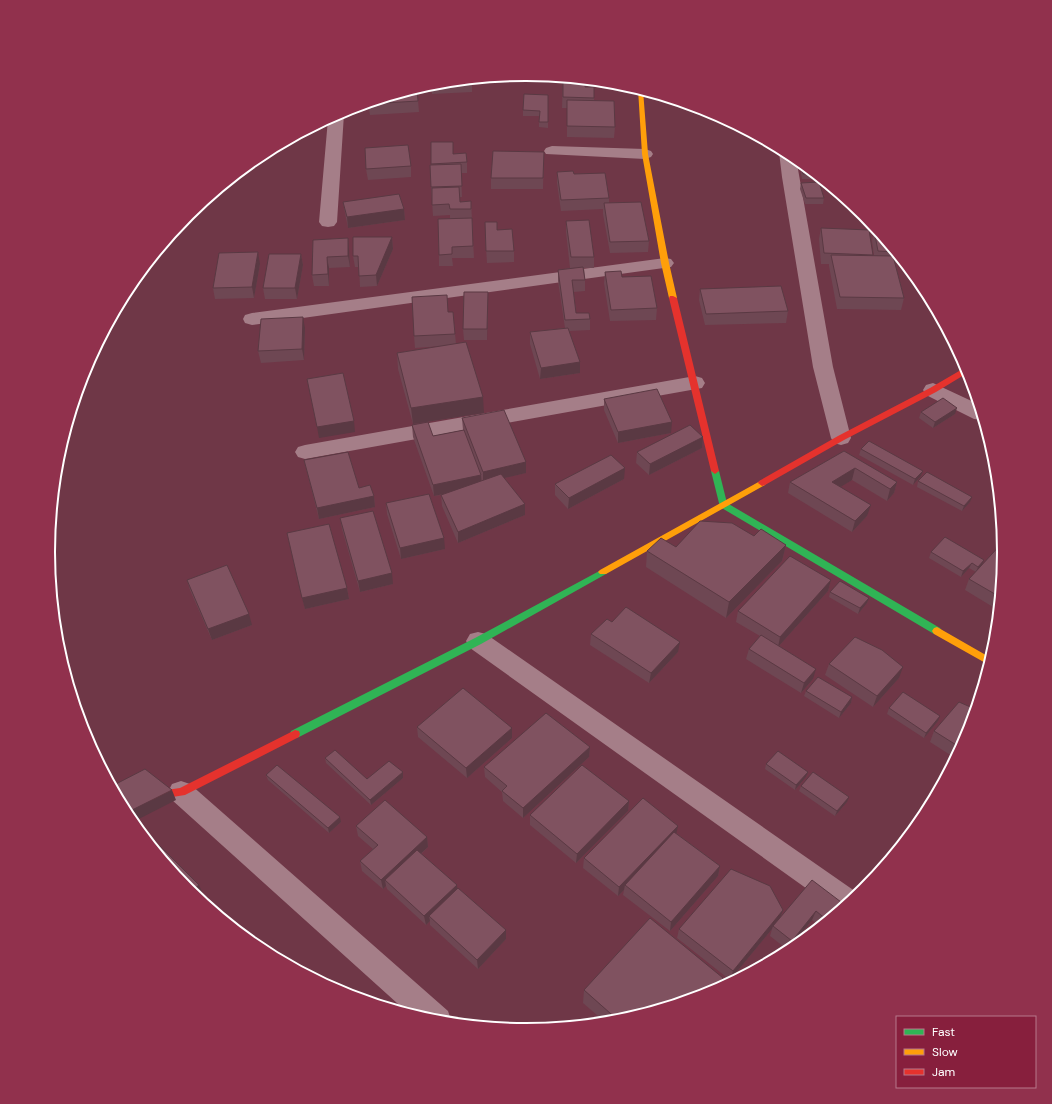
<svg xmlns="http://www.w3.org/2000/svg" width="1052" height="1104" font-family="'DM Sans',sans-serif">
<rect width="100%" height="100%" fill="#6f3747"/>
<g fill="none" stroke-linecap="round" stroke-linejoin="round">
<path fill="#a57e88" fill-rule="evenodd" d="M342 111 344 114 337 222 334 226 328 227 322 226 319 222 328 119Z
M552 146 645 149 651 151 653 154 651 157 645 159 546 154 544 151 546 148Z
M781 149 796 158 833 367 851 438 848 443 841 445 834 443 831 438 813 367 782 177 779 152Z
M665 258 671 259 674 263 671 267 252 325 245 323 243 319 245 315 252 313Z
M695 376 702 378 705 383 702 388 305 459 298 457 295 452 298 447 305 445Z
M933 383 978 404 983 420 974 419 926 395 923 390 926 385Z
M478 632 486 634 859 894 838 911 470 648 466 641 470 634Z
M181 781 190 784 448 1011 452 1023 433 1021 408 1013 172 800 168 792 172 784Z"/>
<path fill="#30b455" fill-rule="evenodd" d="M715 468 719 471 727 503 940 628 942 631 940 634H934L720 507 711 471Z
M603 569 606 570 608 572 606 574 481 644 299 737 295 738 291 737 290 734 291 731 475 638Z"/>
<path fill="#ff9f0a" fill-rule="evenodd" d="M638 89 643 90 648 154 669 263 677 298 673 300 669 298 661 263 642 154Z
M762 480 766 483 765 485 606 574H600L598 572 600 570Z
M937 627 991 658 989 665 934 634 932 631 934 628Z"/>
<path fill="#e5322d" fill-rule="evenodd" d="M670 296H673L677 298 719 471 715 474 711 471 669 298Z
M966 367 969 372 936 392 844 440 765 485 762 486 758 483 759 481 838 436 930 388Z
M295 730 299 731 300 734 299 737 185 795 122 805 118 797 180 788Z"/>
</g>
<path fill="#6e4753" d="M541 75 552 77 551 81H541Z
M563 78 585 87H594V101L615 127 614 138 567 137V108H562Z
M472 82V92L432 94 431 84Z
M417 88 419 112 370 115 368 103Z
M548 95V128L539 127V116H523V110Z
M431 142 453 154 467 162V173H461L462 197H459L460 202 471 201 474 258H452L453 266H439V255L450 219V215L433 216 431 187Z
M544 152 543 189H491V178Z
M411 166V177L368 180 366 169Z
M802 168H808L820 178V179H802L801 174Z
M557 172 574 174 609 198V203L649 241 648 252 610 253 603 214V209L561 211 557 183Z
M801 183 824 198 823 204H805L800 189Z
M343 202 404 209 405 220 348 228 345 213Z
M566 221 594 257V268H584L585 280V291L574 292 576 313 590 319V330L569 331 580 373 540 379 530 344V332L565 328 558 281V270L570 268 566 232Z
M821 228 873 255 872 256H874L872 241 874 230H877L905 264 895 263 904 298 901 310 837 309 829 266V264H821L819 239Z
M497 230 514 251V262L487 263 485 233Z
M392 237 393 249 377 286 360 287 359 267H355L353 256Z
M348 238 349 250 350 267 329 268V286H314L312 275 313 240Z
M301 254 303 265 297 299H265L263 288Z
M260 264 254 298 215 299 213 288Z
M144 267 145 270 143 280H134Z
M605 272 622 277 657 308 656 320 610 321 604 283Z
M700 289 788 311 786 323 705 325 699 300Z
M488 303 487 340H464L463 329Z
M448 312H453L456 344 484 413 413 424 398 369 397 353 442 346 415 348 414 336Z
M305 328 304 360 261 363 258 351Z
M604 399 671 433 618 443 604 410Z
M921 412 955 414 933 428 919 418Z
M462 418 526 473 504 478 525 515 458 543 442 506 441 495 434 496 413 437 412 425 433 436 463 430Z
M986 430 989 441 983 437 985 432Z
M703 437 702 448 649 475 636 463 637 452Z
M990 442 994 457 984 451 986 446Z
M861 449 923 471 921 476 913 485 859 455Z
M844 451 897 482 894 493 887 501 852 480 839 487 867 516 852 532 788 493 790 482Z
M304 460 374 496 375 507 319 519 307 472Z
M624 479 568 509 555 495V484Z
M918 481 970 502 962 511 917 487Z
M386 503 445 549 401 559 387 514Z
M340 518 393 584 360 592 342 529Z
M287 533 347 588 349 599 305 609Z
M754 536 786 545 782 561 726 618 646 567 647 551Z
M931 552 984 560 982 565 1004 552 998 610 965 590 969 579 976 572 969 568 961 577 929 558Z
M187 580 252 625 212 640 190 590Z
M831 580 828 591 779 646 813 679 801 693 746 659 749 649 760 636 736 622 738 611Z
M830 592 869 598 867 603 858 614 829 597Z
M612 622 678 652 649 683 590 645 591 634Z
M829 664 899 678 873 707 825 675Z
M806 691 852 697 851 703 839 718 804 696Z
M889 708 938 721 924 738 887 714Z
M417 727 512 728V738L467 778 418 737Z
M934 731 968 735 955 758 930 742Z
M590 747 589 757 523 818 503 801 502 792 485 777 484 767Z
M325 758 367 779 403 772V778L371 805 326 763Z
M766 764 808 772 806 777 795 790 765 769Z
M266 775 341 822 329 833 268 780Z
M801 786 847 802 835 816 799 791Z
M629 801 628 811 576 863 530 825V815Z
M356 826 427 837 428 847 421 854 457 885V889L506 930V939L478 969 430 925V921L426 925 387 889 386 886 383 889 362 871 360 861 373 849 358 836Z
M676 833 720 866 718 876 670 931 623 895 624 890 618 896 583 868 584 858Z
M845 905 820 926 812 920 788 950 770 936 772 929 730 980 677 938 679 929 783 910 781 916Z
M584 990 619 1021 605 1022 583 1003Z"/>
<path fill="#5a3943" d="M404 209 405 220 348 228 347 217Z
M392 237 393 249 377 286 376 275Z
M348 238 349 250 350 267 348 256Z
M258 252 260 264 254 298 252 287Z
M301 254 303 265 297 299 295 288Z
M327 257 329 268V286L328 274Z
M144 267 145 270 143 280 141 274 142 270Z
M488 292V303L487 340V329Z
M303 317 305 328 304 360 302 349Z
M580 362V373L540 379 541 368Z
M483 397 484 413 413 424 411 408Z
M957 408 955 414 933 428 935 422Z
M354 421 355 432 319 438 317 427Z
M672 422 671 433 618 443V432Z
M703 437 702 448 649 475 650 464Z
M526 462V473L483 483V472Z
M625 468 624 479 568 509 569 498Z
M855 468 852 480 829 494 832 482Z
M923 471 921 476 913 485 915 479Z
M481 475 482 486 434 496 433 485Z
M897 482 894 493 887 501 890 489Z
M374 496 375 507 319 519 317 508Z
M972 497 970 502 962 511 964 506Z
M525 504V515L458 543V532Z
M871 505 867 516 852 532 855 521Z
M444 538 445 549 401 559 400 548Z
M786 545 782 561 726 618 729 602Z
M984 560 982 565 976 572 978 567Z
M972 563 969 568 961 577 963 571Z
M392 573 393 584 360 592 358 581Z
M831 580 828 591 778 647 780 637Z
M347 588 349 599 305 609 302 598Z
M869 598 867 603 858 614 860 608Z
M249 614 252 625 212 640 208 629Z
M680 642 678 652 649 683 651 673Z
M903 667 899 678 873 707 877 696Z
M816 669 813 679 801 693 804 683Z
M852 697 851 703 839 718 841 712Z
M940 716 938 721 924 738 926 733Z
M512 728V738L467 778 466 768Z
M590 747 589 757 523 818V808Z
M403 772V778L371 805 370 800Z
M808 772 806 777 795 790 796 785Z
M172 790 176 800 133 822 128 817 126 813Z
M849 797 847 802 835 816 837 811Z
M629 801 628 811 576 863 577 854Z
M340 817 341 822 329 833 328 828Z
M678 826 676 835 625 885 624 890 618 896 619 887Z
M427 837 428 847 389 883 385 880 386 886 383 889 381 880Z
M720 866 718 876 670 931 671 922Z
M199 885 203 894 198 898 190 892Z
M457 885 458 894 429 916 430 921 426 925 424 916Z
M783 910 780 919 773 926 772 929 730 980 733 971Z
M816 911 812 920 788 950 792 941Z
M506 930V939L478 969 477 960Z
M723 978 721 987 711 992Z"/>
<path fill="#805260" stroke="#5a3943" d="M563 78 585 80V87H594V98L563 97Z
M472 79V82L431 84 433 83Z
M417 88 418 101 368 104V103Z
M524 94 548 95V122H539L540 111 523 110Z
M567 100 614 101 615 127 567 126Z
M431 142H453V154L466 153 467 162 431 164Z
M408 145 411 166 366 169 365 148Z
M493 151 544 152 543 178H491Z
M461 164 462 186 431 187 430 165Z
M802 168H808L815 173 803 174Z
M573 171 574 174 605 173 609 198 561 200 557 172Z
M819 182 824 198H806L801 183Z
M459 187 460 202 471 201V209H450L449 204 432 205V188Z
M399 194 404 209 347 217 343 202Z
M641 202 649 241 610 242 604 203Z
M472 218 473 246 452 247V254L439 255 438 219Z
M589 220 594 257H571L566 221Z
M485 222H497V230L512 229 514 251H486Z
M821 228 869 230 873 255 824 253Z
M874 230H877L895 252 878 251Z
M353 237H392L376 275 359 276 358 256H353Z
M348 238V256L327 257 328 274 312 275 313 240Z
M258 252 252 287 213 288 219 253Z
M269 254H301L295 288H263Z
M831 255 893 256 904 298 840 297Z
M583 267 585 280H572L576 313H589L590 319 565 320 558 270Z
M142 270 141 274H138Z
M621 271 622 277 651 276 657 308 611 310 605 272Z
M781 286 788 311 706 314 700 289Z
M464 292H488L487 329H463Z
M447 295 448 312H453L455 334 414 336 412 297Z
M303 317 302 349 258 351 261 319Z
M568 328 580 362 541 368 530 332Z
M466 342 483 397 411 408 397 353Z
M343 373 354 421 317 427 307 379Z
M657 389 672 422 618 432 604 399Z
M943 398 957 408 935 422 921 412Z
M504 410 526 462 483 472 462 418Z
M428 422 433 436 464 430 481 475 433 485 412 425Z
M690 425 703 437 650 464 637 452Z
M869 441 923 471 915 479 861 449Z
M990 442 992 449 986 446Z
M844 451 897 482 890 489 855 468 832 482 871 505 855 521 790 482Z
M348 452 359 488 370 485 374 496 317 508 304 460Z
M611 455 625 468 569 498 555 484Z
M927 472 972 497 964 506 918 481Z
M501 474 525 504 458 532 441 495Z
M429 494 444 538 400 548 386 503Z
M373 511 392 573 358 581 340 518Z
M700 521 732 523 754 536 761 529 786 545 729 602 647 551 661 538 676 547Z
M329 524 347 588 302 598 287 533Z
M945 537 984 560 978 567 972 563 963 571 931 552Z
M1003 542 1004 552 1000 597 969 579Z
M790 556 831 580 780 637 738 611Z
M227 565 249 614 208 629 187 580Z
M840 581 869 598 860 608 830 592Z
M626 607 680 642 651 673 591 634 607 619 612 622Z
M761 635 816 669 804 683 749 649Z
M855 637 882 650 903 667 877 696 829 664Z
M818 677 852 697 841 712 806 691Z
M463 688 512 728 466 768 417 727Z
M903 692 940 716 926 733 889 708Z
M959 702 975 709 968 735 961 748 934 731Z
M546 713 590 747 523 808 502 791 507 786 484 767Z
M335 750 367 779 389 761 403 772 370 800 325 758Z
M778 751 808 772 796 785 766 764Z
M277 765 340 817 328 828 266 775Z
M582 765 629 801 577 854 530 815Z
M145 769 172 790 126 813 112 786Z
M813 772 849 797 837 811 801 786Z
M643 798 678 826 619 887 584 858Z
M385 800 427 837 381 880 360 861 378 845 356 826Z
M674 832 720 866 671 922 625 885Z
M160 846 199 885 190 892 188 890 155 850Z
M417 850 457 885 424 916 385 880Z
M731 869 770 886 783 910 733 971 679 929Z
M812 880 845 905 827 920 816 911 792 941 773 926Z
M458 888 506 930 477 960 429 916Z
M650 918 723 978 711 992 709 994 619 1021 584 990Z"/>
<path d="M0 0H1052V1104H0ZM55 552a471 471 0 1 1 942 0a471 471 0 1 1-942 0Z" fill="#91314d" fill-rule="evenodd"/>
<path fill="none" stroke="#fff" stroke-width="2" d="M55 552a471 471 0 1 1 942 0a471 471 0 1 1-942 0Z"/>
<rect x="896" y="1016" width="140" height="72" fill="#871f3d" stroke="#b7798b"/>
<rect x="904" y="1029" width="20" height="6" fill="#30b455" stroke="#b7798b"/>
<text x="932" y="1036" font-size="12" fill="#ffffff">Fast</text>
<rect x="904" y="1049" width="20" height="6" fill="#ff9f0a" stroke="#b7798b"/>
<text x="932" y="1056" font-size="12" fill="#ffffff">Slow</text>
<rect x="904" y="1069" width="20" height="6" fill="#e5322d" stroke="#b7798b"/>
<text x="932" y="1076" font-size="12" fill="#ffffff">Jam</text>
</svg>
